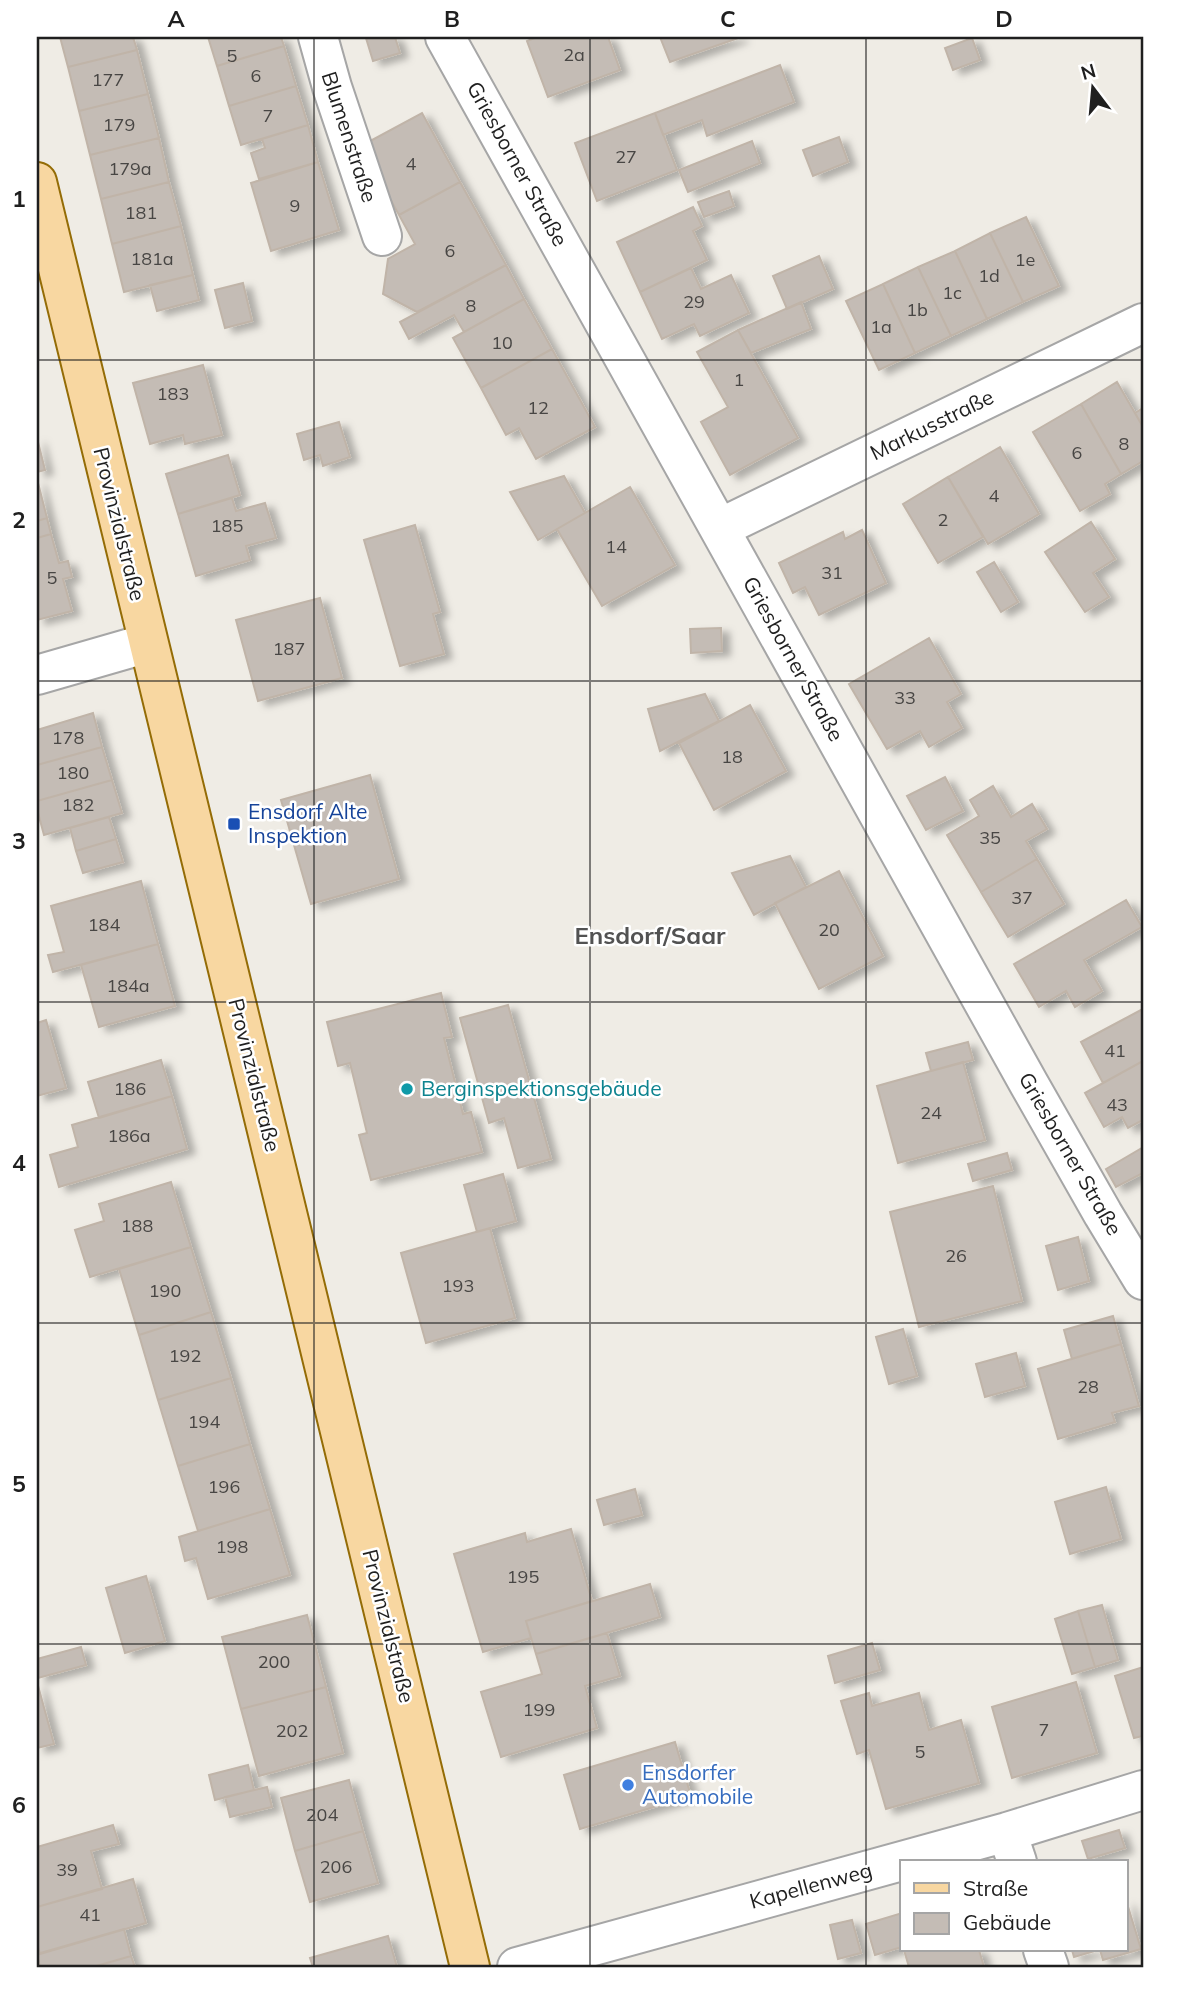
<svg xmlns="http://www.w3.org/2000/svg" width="1180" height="2004" font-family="Mulish,sans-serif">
<defs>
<filter id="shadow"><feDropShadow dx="8" dy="4.5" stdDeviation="3.5" flood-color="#0004"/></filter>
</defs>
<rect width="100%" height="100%" fill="#efece5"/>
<path fill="#c4bcb5" stroke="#c0b4a8" stroke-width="2" filter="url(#shadow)" d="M60 37H133L137 50 68 67Z
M208 37H281L284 46 217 66Z
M368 37H395L400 53 373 61 366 38Z
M537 37H608L620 70 548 97 527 41Z
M660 37H741L670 62Z
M972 38 980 60 953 70 945 48Z
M284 46 296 86 229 106 217 66Z
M137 50 148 94 79 111 68 67Z
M780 65 794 102 707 136 702 120 663 135 655 113Z
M296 86 308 125 241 145 229 106Z
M148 94 159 138 90 155 79 111Z
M422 113 460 182 399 215 361 146Z
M655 113 677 170 597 201 575 143Z
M308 125 318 162 259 179 251 153 265 148 262 139Z
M839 137 848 162 813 176 803 150Z
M159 138 169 182 101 199 90 155Z
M752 141 760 163 688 192 679 170Z
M318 162 339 230 271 251 251 183Z
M169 182 181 226 112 244 101 199Z
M460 182 506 265 417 312 383 294 388 259 415 244 399 215Z
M729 191 734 206 704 217 698 202Z
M693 207 702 226 693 231 707 260 640 292 617 242Z
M1026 217 1059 286 1023 302 990 233Z
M181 226 193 275 124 292 112 244Z
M990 233 1023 302 987 319 955 251Z
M955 251 987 319 951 336 918 267Z
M819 256 833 289 787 309 773 276Z
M506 265 524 299 464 332 454 315 409 339 400 322Z
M918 267 951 336 915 353 883 284Z
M691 268 701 289 731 275 749 313 700 336 694 324 662 339 640 292Z
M193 275 199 300 157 311 150 285Z
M243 283 252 321 225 328 215 290Z
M883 284 915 353 879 370 846 301Z
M524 299 552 349 481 388 453 338Z
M801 302 811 329 751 353 738 330Z
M738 330 798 438 730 475 701 422 728 407 697 352Z
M552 349 595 427 536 459 519 428 506 435 481 388Z
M203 365 222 435 185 444 183 435 150 444 133 383Z
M1117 382 1143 427V461L1121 474 1081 404Z
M1081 404 1121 474 1105 484 1110 494 1080 511 1033 432Z
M1143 408V427L1135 413Z
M339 422 350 457 323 466 320 455 304 460 297 434Z
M37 438 45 470 37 472Z
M1000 447 1039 514 988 544 948 477Z
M228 455 240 495 178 514 166 474Z
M564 476 585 513 538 540 510 492Z
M948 477 983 537 938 563 903 504Z
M37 479 47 518 37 521Z
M630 487 675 565 602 606 557 529Z
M232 498 236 511 265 503 276 538 246 546 250 560 196 576 178 514Z
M47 518 51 534 37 538V521Z
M1091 522 1115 559 1093 573 1109 597 1085 612 1045 552Z
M415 525 440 612 433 614 444 654 400 666 364 540Z
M862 530 886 583 819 615 805 587 793 593 779 563 843 532 845 539Z
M51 534 59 563 68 561 72 577 63 579 72 611 37 620V538Z
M994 562 1018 602 1001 612 977 572Z
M320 598 342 678 258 701 236 620Z
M721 628 722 651 691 653 690 629Z
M929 638 961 694 947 702 962 728 929 747 920 731 887 749 849 684Z
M705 694 719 721 660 751 648 709Z
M750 705 786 771 714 810 679 743Z
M93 713 102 747 37 765V730Z
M102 747 112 780 37 801V765Z
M370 775 399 879 311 904 281 800Z
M945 777 963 811 926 830 907 796Z
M112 780 122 813 44 835 37 809V801Z
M993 786 1011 817 1032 804 1047 829 1026 841 1037 859 981 892 947 835 979 816 970 800Z
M109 817 116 839 76 851 70 828Z
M116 839 123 862 83 873 76 851Z
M790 856 806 887 754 915 732 873Z
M1037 859 1064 904 1008 937 981 892Z
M839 871 883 956 819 989 775 903Z
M141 881 158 944 53 972 48 955 64 952 51 906Z
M1126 900 1142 927 1084 960 1102 991 1075 1007 1066 991 1039 1007 1014 964Z
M158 944 175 1006 99 1027 81 965Z
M441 993 452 1037 444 1038 463 1114 471 1112 482 1152 371 1180 359 1135 367 1133 350 1063 338 1066 327 1022Z
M508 1005 551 1159 518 1168 504 1118 489 1123 460 1018Z
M1141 1010 1143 1015V1061L1103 1083 1081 1042Z
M46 1020 66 1088 37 1096V1023Z
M968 1042 973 1060 931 1071 926 1053Z
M161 1060 172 1096 99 1118 88 1082Z
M1143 1061V1120L1128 1128 1122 1117 1104 1127 1085 1093Z
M963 1062 985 1140 898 1163 877 1086Z
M172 1096 187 1149 59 1187 50 1155 78 1147 72 1125Z
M1142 1148 1143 1173 1116 1187 1106 1169Z
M1007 1153 1012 1170 973 1181 968 1164Z
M503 1174 516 1221 477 1232 464 1185Z
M171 1182 191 1247 90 1277 75 1230 104 1221 99 1204Z
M993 1186 1022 1301 919 1327 890 1212Z
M490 1228 515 1318 426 1343 401 1253Z
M1078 1237 1089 1281 1058 1290 1046 1246Z
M191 1247 211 1312 139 1335 119 1269Z
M211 1312 231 1378 158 1400 139 1335Z
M1113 1316 1121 1344 1072 1359 1064 1330Z
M903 1329 917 1376 889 1384 876 1337Z
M1121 1344 1139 1406 1112 1413 1115 1422 1058 1439 1038 1369Z
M1016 1353 1025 1386 985 1397 976 1364Z
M231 1378 250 1444 178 1466 158 1400Z
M250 1444 270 1509 198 1531 178 1466Z
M1106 1487 1121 1539 1070 1554 1055 1502Z
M635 1489 642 1515 604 1525 597 1500Z
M270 1509 290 1575 208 1599 196 1558 185 1561 179 1537Z
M571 1529 592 1601 526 1621 531 1638 483 1652 454 1554 525 1533 527 1542Z
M146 1576 165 1641 125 1653 106 1588Z
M650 1584 660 1617 536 1654 526 1621Z
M1102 1605 1118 1660 1095 1667 1078 1611Z
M1078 1611 1095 1667 1072 1674 1055 1619Z
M307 1615 326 1687 241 1709 222 1637Z
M607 1633 620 1676 585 1686 597 1728 501 1757 481 1692 542 1674 536 1654Z
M872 1643 880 1670 835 1683 828 1656Z
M81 1647 86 1665 38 1678 37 1659Z
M1143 1667V1736L1134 1738 1115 1676Z
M37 1682 54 1744 37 1748Z
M1076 1682 1097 1753 1012 1778 992 1707Z
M326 1687 343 1753 259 1776 241 1709Z
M869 1693 872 1706 919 1693 929 1730 961 1720 979 1783 886 1809 869 1750 857 1754 841 1701Z
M675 1742 691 1796 580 1829 564 1775Z
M248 1765 254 1790 215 1800 209 1775Z
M349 1780 363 1831 295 1851 281 1798Z
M267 1787 272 1807 230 1817 225 1797Z
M113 1825 119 1844 91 1851 102 1889 37 1907V1847Z
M1119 1830 1125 1848 1088 1859 1082 1841Z
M363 1831 378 1883 310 1902 295 1851Z
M133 1879 146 1923 40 1954 37 1944V1907Z
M1126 1900 1141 1949 1103 1960 1100 1950H1126Z
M902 1913V1947L875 1955 866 1924Z
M852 1920 861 1953 838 1959 830 1925Z
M124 1929 131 1956 93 1967H40L37 1954Z
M388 1936 397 1967H313L310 1958Z
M904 1950H979L984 1967H909Z
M1072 1950H1098L1074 1957Z
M131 1956 135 1967H93Z"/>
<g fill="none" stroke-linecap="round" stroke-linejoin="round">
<defs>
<path id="minor" d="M318 37 332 87 382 236
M445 37 1029 1084 1103 1214 1143 1280
M720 528 1143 323
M37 675 148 643
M1007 1832 1017 1862
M1043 1950 1049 1967
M517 1967 1007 1832 1143 1790"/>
<path id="major" d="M37 182 470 1967"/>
</defs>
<use href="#minor" stroke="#a6a6a6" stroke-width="42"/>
<use href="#major" stroke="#946c06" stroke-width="42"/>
<use href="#minor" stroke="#fff" stroke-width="38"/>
<use href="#major" stroke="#f8d7a1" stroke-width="38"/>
</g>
<path fill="none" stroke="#1f1f1f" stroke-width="2" stroke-opacity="0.55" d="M314 37V1967M590 37V1967M866 37V1967M37 360H1143M37 681H1143M37 1002H1143M37 1323H1143M37 1644H1143"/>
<rect fill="#1a4fb4" stroke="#fff" stroke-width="2.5" x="227" y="817" width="14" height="14" rx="3.5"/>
<circle fill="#0f9aa8" stroke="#fff" stroke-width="2.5" cx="407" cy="1089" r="7"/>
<circle fill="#3f7fe0" stroke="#fff" stroke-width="2.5" cx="628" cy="1785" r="7"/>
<g text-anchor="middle" stroke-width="5" stroke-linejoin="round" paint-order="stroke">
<g font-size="18" fill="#484644">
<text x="574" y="61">2a</text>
<text x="232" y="62">5</text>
<text x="256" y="82">6</text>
<text x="108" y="86">177</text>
<text x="268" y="122">7</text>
<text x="119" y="131">179</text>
<text x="626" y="163">27</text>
<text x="411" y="170">4</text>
<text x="130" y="175">179a</text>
<text x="295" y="212">9</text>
<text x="141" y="219">181</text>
<text x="450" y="257">6</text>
<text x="152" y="265">181a</text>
<text x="1025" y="266">1e</text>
<text x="989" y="282">1d</text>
<text x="952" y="299">1c</text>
<text x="694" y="308">29</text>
<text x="471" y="312">8</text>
<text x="917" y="316">1b</text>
<text x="881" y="333">1a</text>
<text x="502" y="349">10</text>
<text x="739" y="386">1</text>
<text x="173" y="400">183</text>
<text x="538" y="414">12</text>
<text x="1124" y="450">8</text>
<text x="1077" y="459">6</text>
<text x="994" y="502">4</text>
<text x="943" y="526">2</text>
<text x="227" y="532">185</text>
<text x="616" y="553">14</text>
<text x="832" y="579">31</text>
<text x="52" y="584">5</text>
<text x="289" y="655">187</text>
<text x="905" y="704">33</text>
<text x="68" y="744">178</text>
<text x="732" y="763">18</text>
<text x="73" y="779">180</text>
<text x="78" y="811">182</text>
<text x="990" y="844">35</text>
<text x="1022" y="904">37</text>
<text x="104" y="931">184</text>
<text x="829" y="936">20</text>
<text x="128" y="992">184a</text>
<text x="1115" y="1057">41</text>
<text x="130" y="1095">186</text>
<text x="1117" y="1111">43</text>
<text x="931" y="1119">24</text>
<text x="129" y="1142">186a</text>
<text x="137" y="1232">188</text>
<text x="956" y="1262">26</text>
<text x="458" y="1292">193</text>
<text x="165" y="1297">190</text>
<text x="185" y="1362">192</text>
<text x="1088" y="1393">28</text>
<text x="204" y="1428">194</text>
<text x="224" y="1493">196</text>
<text x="232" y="1553">198</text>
<text x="523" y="1583">195</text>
<text x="274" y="1668">200</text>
<text x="539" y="1716">199</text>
<text x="1044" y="1736">7</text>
<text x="292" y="1737">202</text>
<text x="920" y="1758">5</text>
<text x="322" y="1821">204</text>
<text x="336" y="1873">206</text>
<text x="67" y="1876">39</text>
<text x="90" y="1921">41</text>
</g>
<g font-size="21" fill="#1f1f1f" stroke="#fff">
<text transform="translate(349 137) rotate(72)" y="7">Blumenstraße</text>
<text transform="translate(517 164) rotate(61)" y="7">Griesborner Straße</text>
<text transform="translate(932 425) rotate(-26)" y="7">Markusstraße</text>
<text transform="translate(119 524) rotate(76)" y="7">Provinzialstraße</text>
<text transform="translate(793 659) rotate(61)" y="7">Griesborner Straße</text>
<text transform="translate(254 1075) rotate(76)" y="7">Provinzialstraße</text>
<text transform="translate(1070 1154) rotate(60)" y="7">Griesborner Straße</text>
<text transform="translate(388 1626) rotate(76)" y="7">Provinzialstraße</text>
<text transform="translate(811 1886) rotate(-15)" y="7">Kapellenweg</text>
</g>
<g font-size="21" fill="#164399" stroke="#fff" text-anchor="start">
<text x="248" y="819">Ensdorf Alte<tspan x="248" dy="24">Inspektion</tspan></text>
</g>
<g font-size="21" fill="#0d838f" stroke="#fff" text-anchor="start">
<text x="421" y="1096">Berginspektionsgebäude</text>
</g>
<g font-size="21" fill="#366cbe" stroke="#fff" text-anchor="start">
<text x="642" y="1780">Ensdorfer<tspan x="642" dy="24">Automobile</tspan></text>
</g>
<g font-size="24" font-weight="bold" fill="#525252" stroke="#fff">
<text x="650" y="944">Ensdorf/Saar</text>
</g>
</g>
<rect width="1180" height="2004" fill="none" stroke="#ffffff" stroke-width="77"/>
<rect x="900" y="1860" width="228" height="91" fill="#ffffff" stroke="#a5a5a5" stroke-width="2"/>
<rect x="914" y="1883" width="35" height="10" fill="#f8d7a1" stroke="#a5a5a5" stroke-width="2"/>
<text x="963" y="1896" font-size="21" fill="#1f1f1f">Straße</text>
<rect x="914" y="1913" width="35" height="21" fill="#c4bcb5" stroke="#a5a5a5" stroke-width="2"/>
<text x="963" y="1930" font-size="21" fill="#1f1f1f">Gebäude</text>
<g transform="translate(1093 88) rotate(344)" stroke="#ffffff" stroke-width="5" paint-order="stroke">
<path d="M0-5L12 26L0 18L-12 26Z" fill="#1f1f1f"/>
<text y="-10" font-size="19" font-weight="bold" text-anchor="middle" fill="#1f1f1f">N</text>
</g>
<rect x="38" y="38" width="1104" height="1928" fill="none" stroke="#1f1f1f" stroke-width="2.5"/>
<g font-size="23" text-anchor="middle" font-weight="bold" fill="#1f1f1f">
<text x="176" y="27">A</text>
<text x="452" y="27">B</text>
<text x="728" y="27">C</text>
<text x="1004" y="27">D</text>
<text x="19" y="207">1</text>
<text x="19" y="528">2</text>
<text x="19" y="849">3</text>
<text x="19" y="1171">4</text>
<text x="19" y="1492">5</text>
<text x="19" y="1813">6</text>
</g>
</svg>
